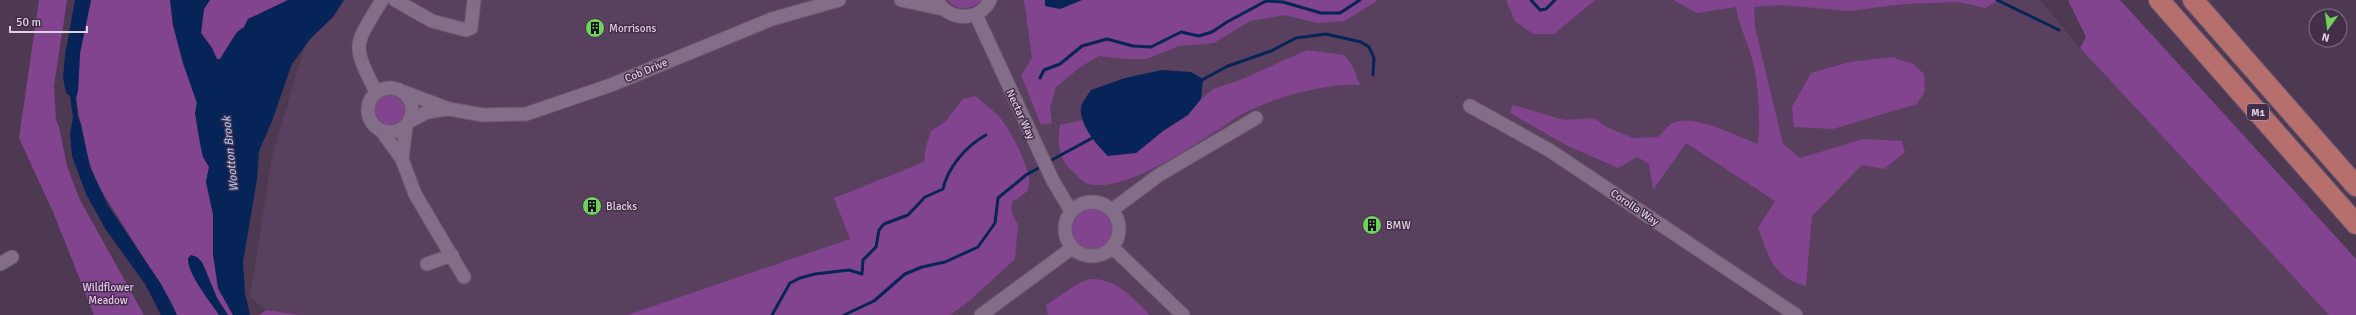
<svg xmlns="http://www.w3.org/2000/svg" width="2356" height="315" font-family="Signika,sans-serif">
<rect width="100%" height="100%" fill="#4e3953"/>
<path fill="#5a405f" d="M344 0H2040L2080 48 2329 315H939L851 239 627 315H301L266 310 250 297 272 157 305 45 333 17Z"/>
<path fill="#82438f" d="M39 0H67L54 86 56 120 59 127 67 166 80 200 144 315H94L53 212 19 138Z
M91 0H170L173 25 183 63 197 103 195 113 200 143 203 157 209 167 206 182 213 214V254L218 288 233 315H228L217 298 202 262 210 301 219 315H177L171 301 97 184 85 149 76 98 78 91 80 53Z
M210 0H288L248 19 244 27 237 32 220 59H216L212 48 201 33 204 9Z
M948 0H982C971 10 958 12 948 0Z
M1024 0H1045L1060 9 1082 0H1378L1345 21 1317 23 1285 15 1250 21 1214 43 1179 46 1146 59H1124L1099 56 1079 68 1056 87 1050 108 1052 123 1041 125 1021 75 1032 58Z
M1506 0H1595L1554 34H1533L1515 21Z
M1673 0H2000L1985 8 1959 2 1904 4 1849 11 1781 5 1754 7 1755 27 1783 144 1800 158 1863 139 1902 141 1905 152 1884 169 1862 165 1812 216 1806 286C1771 276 1770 258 1758 228L1775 201 1686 143 1653 190 1649 164 1637 157 1618 168 1566 145 1510 113 1513 105 1564 120 1593 118 1609 128 1633 138 1658 137C1662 133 1667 127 1671 124 1691 111 1738 137 1758 144 1760 120 1759 91 1754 66 1750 46 1739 28 1736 7L1697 13Z
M2068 0H2120L2154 37 2356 259V315H2329L2080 48 2086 37Z
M1307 50 1344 55 1353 67 1360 85C1325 82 1252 102 1226 125 1193 145 1127 193 1088 184 1082 182 1076 174 1071 170 1059 160 1057 141 1060 125L1083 120 1096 144 1136 153 1163 131 1188 115 1201 99 1213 89 1240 80Z
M1892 57 1913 64 1924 74 1925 91 1917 104 1833 129 1794 127 1792 107 1811 73 1850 62Z
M375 110a15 15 0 1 1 30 0a15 15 0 1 1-30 0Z
M976 96C984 105 995 111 1001 119 1011 131 1035 175 1028 189 1026 194 1016 199 1012 202L1011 210 1018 225 1015 259 968 302 950 315H627L850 239 834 198 924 162 926 146 931 131 946 121 963 99Z
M1070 229a22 22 0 1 1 44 0a22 22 0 1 1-44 0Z
M1090 279C1116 278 1133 298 1150 315H1048L1046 305 1079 283Z
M266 310 301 315H259Z"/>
<path fill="#062458" d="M75 0H91L80 53 78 91 76 98 78 117 81 124 90 167 108 205 161 284 177 315H161L145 284 106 230 86 194 72 156 70 133 73 118 70 96 66 93 63 78 65 55Z
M170 0H210L204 9 201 33 212 48 217 59H220L237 32 244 27 248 19 288 0H344L333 17 311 38 292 64 272 121 259 151 257 179 243 262 245 294 250 315H233L218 288 213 254V214L206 182 209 167 203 157 200 143 195 113 197 103 183 63 173 25Z
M1045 0H1082L1060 9 1045 6Z
M1162 70 1191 72 1203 79 1201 99 1188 115 1163 131 1136 153 1108 156C1097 145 1079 125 1081 107 1082 102 1088 95 1091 90L1125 78Z
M191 255 197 257 202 262 217 298 228 315H219C210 301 187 274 188 258Z"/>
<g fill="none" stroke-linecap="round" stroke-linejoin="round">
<path stroke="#062458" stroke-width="3" d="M1531 0 1540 10 1546 9 1555 0
M1997 0 2059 30
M1040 78 1044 70 1060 64 1082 46 1107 39 1133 46 1151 47 1181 32 1199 36 1212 32 1227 22 1266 1 1283 2 1321 13H1340L1360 0
M1200 81 1228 66 1271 51 1296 38 1326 34 1361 42 1369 47 1374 58 1373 75
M1048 162 1096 136
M772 315 790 283 800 278 815 274 849 270 862 274 863 260 876 247 879 230 884 224 908 215 925 197 943 189C948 167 966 146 986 135
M844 315 874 301 905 274 922 267 945 262 978 247 995 223 998 198 1026 175 1042 166"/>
<defs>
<path id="minor" d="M395 0 432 21 466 30 471 28 474 0
M901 0 943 9
M937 0C948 22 980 22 990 0
M976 15 1053 181 1071 211
M368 110a22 22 0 1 1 44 0a22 22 0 1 1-44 0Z
M376 92C351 42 354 47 382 0
M404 92 449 109 483 115 526 114 611 85 772 19 839 0
M1470 106 1549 150 1796 315
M410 121 427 112 447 109
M381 130 402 159 415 194 464 277
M402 159 406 126
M1065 229a27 27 0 1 1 54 0a27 27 0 1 1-54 0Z
M1112 210 1159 175 1256 118
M1112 247 1183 315
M0 264 12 257
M427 264 452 255
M981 315 1072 248"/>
<path id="highway" d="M2159 0 2356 224
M2193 0 2356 186"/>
</defs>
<use href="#minor" stroke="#6b596e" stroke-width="15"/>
<use href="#highway" stroke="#6b596e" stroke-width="22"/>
<use href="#minor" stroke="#846d89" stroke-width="13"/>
<use href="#highway" stroke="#b76f6e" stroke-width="20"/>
</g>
<defs>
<symbol id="building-disc" viewBox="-11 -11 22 22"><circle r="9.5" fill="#71d35e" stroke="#442f48"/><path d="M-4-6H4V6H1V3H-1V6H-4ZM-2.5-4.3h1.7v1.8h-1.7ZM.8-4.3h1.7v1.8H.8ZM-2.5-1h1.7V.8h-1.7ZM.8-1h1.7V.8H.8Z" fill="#111"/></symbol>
</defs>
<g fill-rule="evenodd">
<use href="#building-disc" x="584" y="17" width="22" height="22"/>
<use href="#building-disc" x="581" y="195" width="22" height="22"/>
<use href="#building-disc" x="1361" y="214" width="22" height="22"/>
</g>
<g text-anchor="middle" stroke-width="3" stroke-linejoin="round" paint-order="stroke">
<rect fill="#442f48" stroke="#b0a1b4" stroke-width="1" x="2247" y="104" width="22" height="16" rx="3"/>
<g font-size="10" font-weight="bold" fill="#dfd2e2">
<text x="2258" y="116">M1</text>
</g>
<g font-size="11" fill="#dfd2e2" stroke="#442f48" text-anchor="start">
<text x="609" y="32">Morrisons</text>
<text x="606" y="210">Blacks</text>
<text x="1386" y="229">BMW</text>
</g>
<g font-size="11" fill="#dfd2e2" stroke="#442f48">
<text transform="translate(646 70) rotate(-23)" y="4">Cob Drive</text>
<text transform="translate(1021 114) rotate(65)" y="4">Nectar Way</text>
<text transform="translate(1635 207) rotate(34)" y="4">Corolla Way</text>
</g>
<g font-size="11" fill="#e8c0f1" stroke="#442f48">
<text x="108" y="291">Wildflower<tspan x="108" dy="13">Meadow</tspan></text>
</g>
<g font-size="12" font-style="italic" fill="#a1bff2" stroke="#442f48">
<text transform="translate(230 154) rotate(-96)" y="4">Wootton Brook</text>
</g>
</g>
<g transform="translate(2328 28) rotate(194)"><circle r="19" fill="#442f48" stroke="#827086"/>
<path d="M0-3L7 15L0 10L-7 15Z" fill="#71d35e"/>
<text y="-6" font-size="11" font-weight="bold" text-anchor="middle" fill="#dfd2e2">N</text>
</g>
<path d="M10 26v6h77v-6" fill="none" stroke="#dfd2e2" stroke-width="2"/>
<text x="16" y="26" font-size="12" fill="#dfd2e2" stroke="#442f48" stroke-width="3" paint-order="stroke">50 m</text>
</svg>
